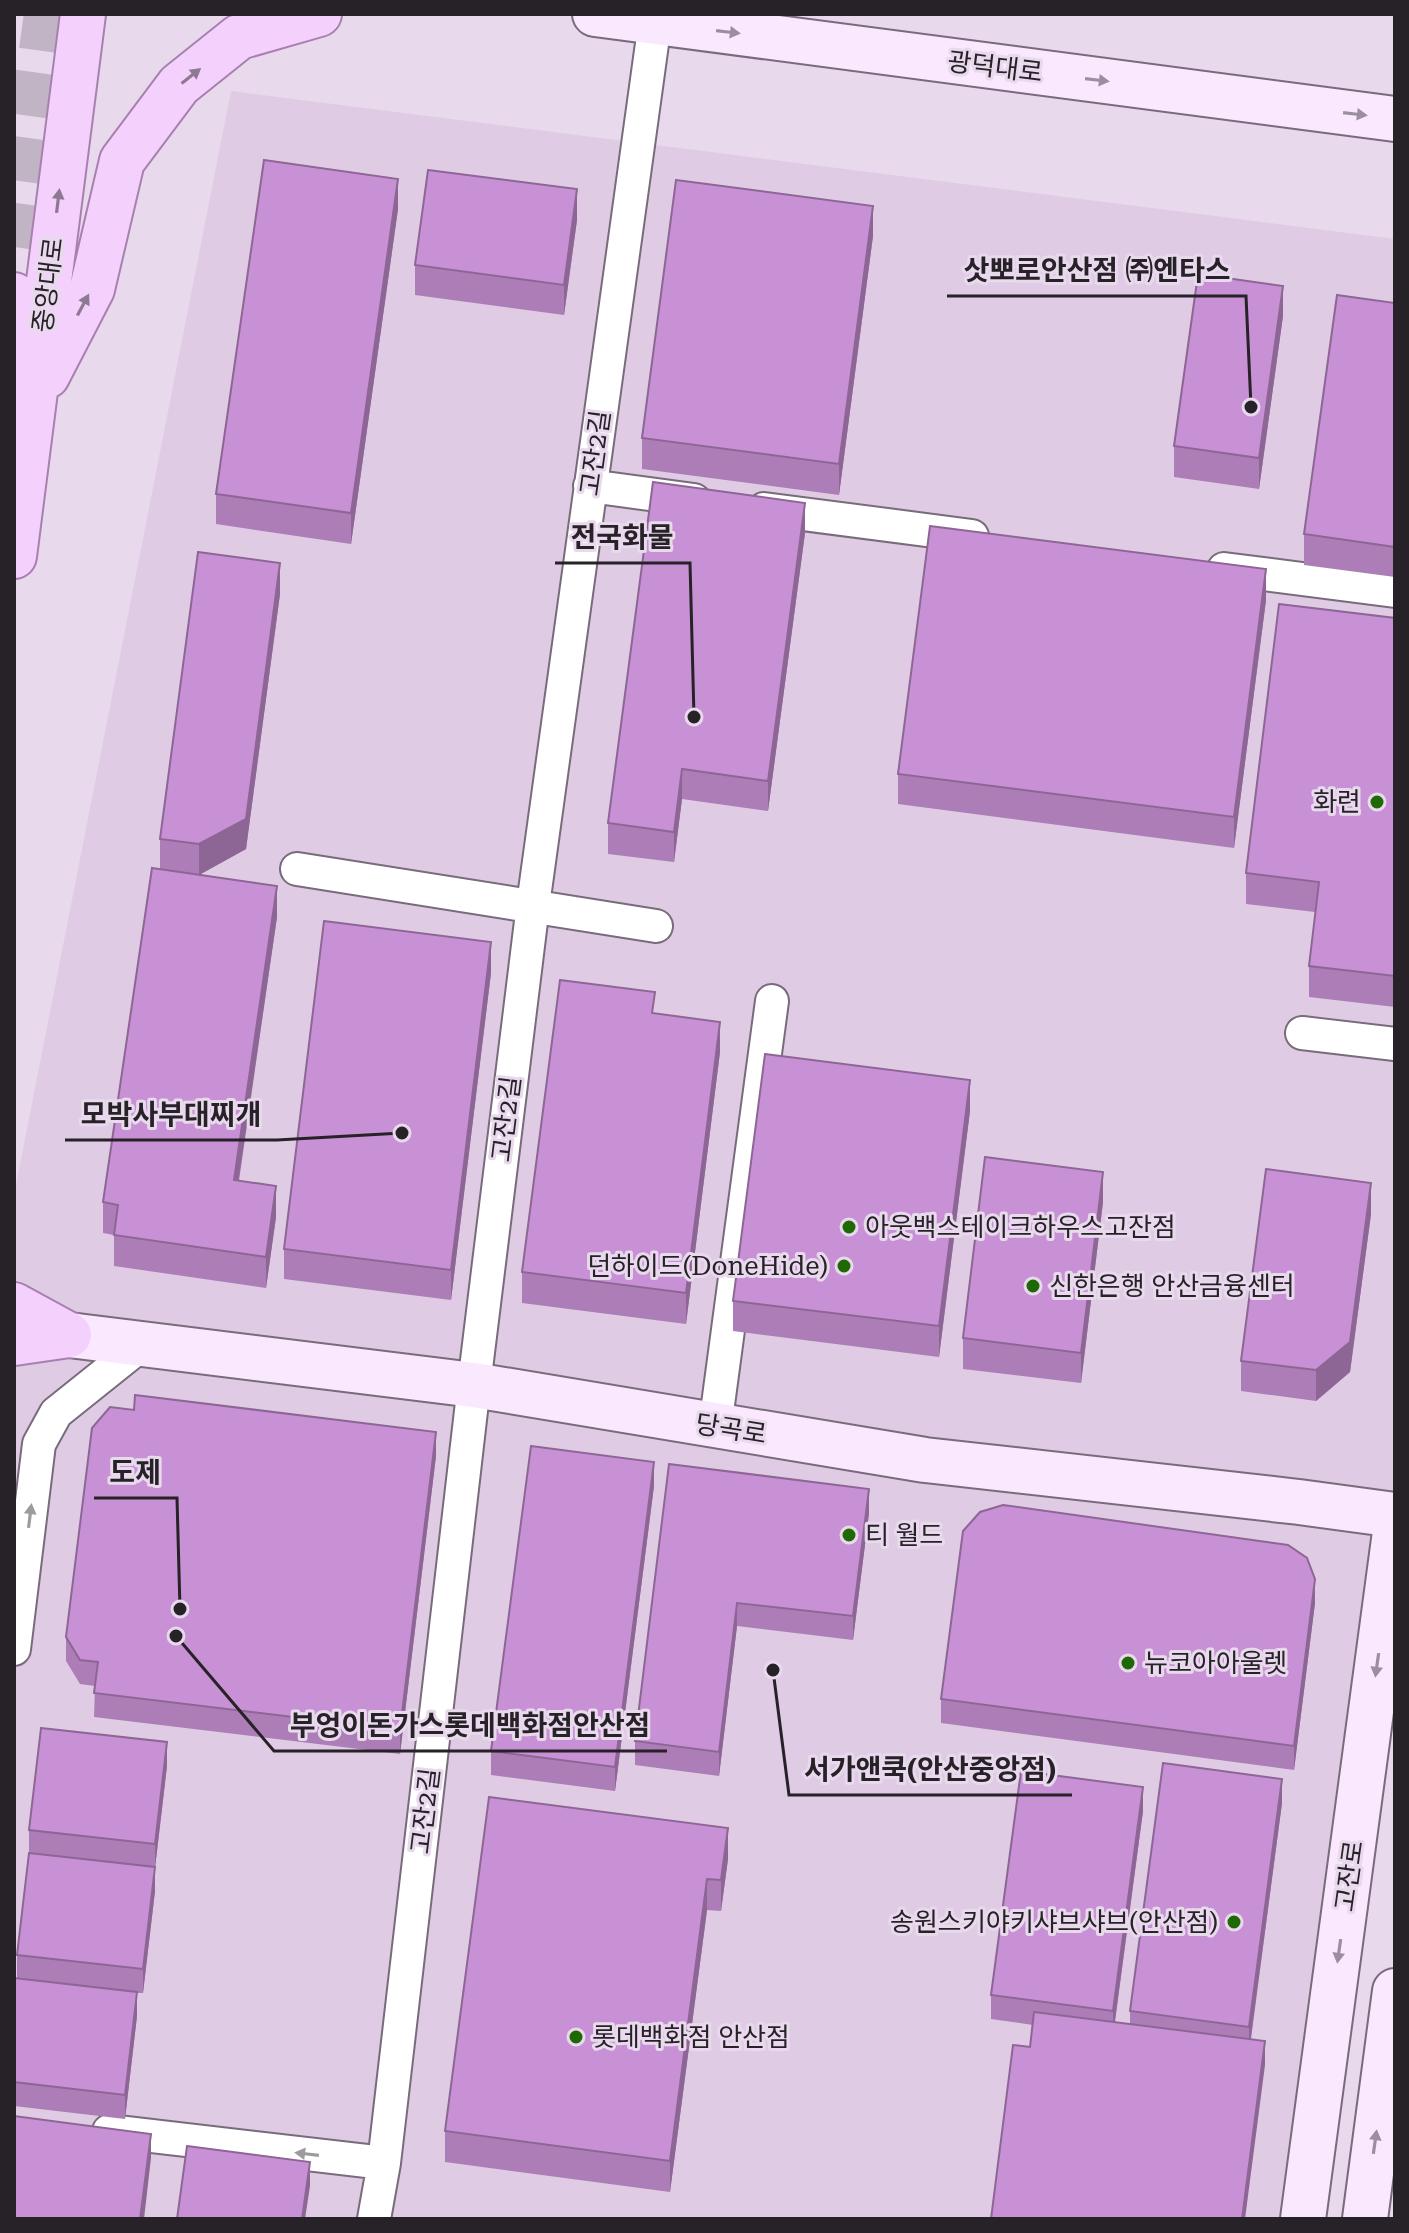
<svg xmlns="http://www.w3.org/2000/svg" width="1409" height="2233" font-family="'Roboto Serif','Noto Sans KR',serif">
<rect width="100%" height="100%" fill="#e8d9ec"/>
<path fill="#dfcce4" d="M231 91 1395 239V1495L1288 2219H14V1195Z"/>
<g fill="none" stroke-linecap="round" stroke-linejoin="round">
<path stroke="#c1b4c5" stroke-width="44" stroke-dasharray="44 22" stroke-linecap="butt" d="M14 247 46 14"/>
<defs>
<path id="street" d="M590 486 694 500
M764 509 972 536
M1224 569 1395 591
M297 869 656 926
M1302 1033 1395 1044
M715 1427 772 1001
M14 1649 39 1444 56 1413 141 1345
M109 2131 384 2163
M374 2219 384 2163 474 1385 533 905 655 22"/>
<path id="secondary" d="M595 14 1395 119
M69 1335 474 1385 925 1460 1299 1502 1395 1515
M1303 2219 1395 1532
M1365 2219 1395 1991"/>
<path id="primary" d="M14 295 27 362
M47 376 92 289 122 161 179 85 239 37 319 14
M14 556 83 14
M14 1305 69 1335 14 1343"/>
</defs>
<use href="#street" stroke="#786b7b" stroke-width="36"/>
<use href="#secondary" stroke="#786b7b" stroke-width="48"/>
<use href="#primary" stroke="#a880b0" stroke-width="48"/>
<use href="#street" stroke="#fff" stroke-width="32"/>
<use href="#secondary" stroke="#fae8fe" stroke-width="44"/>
<use href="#primary" stroke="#f4d1fc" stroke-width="44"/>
</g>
<path fill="#ad7db7" d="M398 209 351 544 216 524V494Z
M577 220 564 315 415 295V265Z
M873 236 839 495 642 469V438Z
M1395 303V577L1304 565V534Z
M1283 316 1259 489 1174 477V446Z
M805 533 768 811 682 799 674 862 608 854V823Z
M280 594 246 849 199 875 277 917 239 1181 276 1217 266 1288 114 1266V1235L103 1233V1202L160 869V839Z
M1266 600 1234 848 898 804V774Z
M1395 618V1007L1309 997V966L1315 912 1246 904V873Z
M491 973 451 1300 284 1279V1249Z
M655 1013 720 1052 686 1324 522 1303V1272Z
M970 1111 939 1357 733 1331V1301Z
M1103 1202 1081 1383 963 1369V1338Z
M1371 1214 1350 1372 1316 1401 1241 1391V1361Z
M436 1456 400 1754 94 1717 95 1686 80 1684 66 1661V1637Z
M669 1464 869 1513 853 1640 737 1626 719 1776 635 1765V1741Z
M654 1486 615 1791 491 1775V1751Z
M1315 1603 1294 1770 941 1723V1699Z
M167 1766 155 1868V1891L143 1993H137V2016L125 2119 14 2106V1978H17V1955L29 1853V1830Z
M1282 1803 1251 2039 1265 2065 1030 2047 1033 2025 991 2019V1995L1143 1811 1115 2022 1130 2024V2011Z
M728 1859 721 1911 707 1910 670 2192 445 2162V2131Z"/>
<path fill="#8d6695" d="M398 179V209L351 544V513Z
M577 189V220L564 315V285Z
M873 206V236L839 495V464Z
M1283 286V316L1259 489V458Z
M805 503V533L768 811V781Z
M280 563V594L246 849 199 875V844Z
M1266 569V600L1234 848V817Z
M682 769V799L674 862V832Z
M277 886V917L234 1211V1180Z
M491 942V973L451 1300V1270Z
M720 1022V1052L686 1324V1293Z
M970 1080V1111L939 1357V1326Z
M1103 1172V1202L1081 1383V1353Z
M1371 1183V1214L1350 1372 1316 1401V1370Z
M276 1186V1217L266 1288V1257Z
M436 1432V1456L400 1754V1730Z
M654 1462V1486L615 1791V1767Z
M869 1489V1513L853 1640V1616Z
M1315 1579V1603L1294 1770V1746Z
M737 1603V1626L719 1776V1752Z
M167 1742V1766L155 1868V1844Z
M1282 1779V1803L1249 2051V2027Z
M1143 1787V1811L1113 2035V2011Z
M728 1828V1859L721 1911V1880Z
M155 1867V1891L143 1993V1969Z
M707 1879V1910L670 2192V2161Z
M137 1992V2016L125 2119V2095Z
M1265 2041V2065L1245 2219H1242Z
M151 2134V2158L144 2219H140Z
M310 2162V2186L305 2219H302Z"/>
<path fill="#c991d5" stroke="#8d6695" stroke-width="2" d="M264 160 398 179 351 513 216 494Z
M428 170 577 189 564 285 415 265Z
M676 180 873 206 839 464 642 438Z
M1198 274 1283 286 1259 458 1174 446Z
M1337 295 1395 303V547L1304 534Z
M653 482 805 503 768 781 682 769 674 832 608 823Z
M930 526 1266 569 1234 817 898 774Z
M198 552 280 563 246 819 199 844 160 839Z
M1279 604 1395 618V976L1309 966 1319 882 1246 873Z
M152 868 277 886 234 1180 276 1186 266 1257 114 1235 118 1205 103 1202Z
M324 921 491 942 451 1270 284 1249Z
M560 980 655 992 652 1013 720 1022 686 1293 522 1272Z
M765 1054 970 1080 939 1326 733 1301Z
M985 1157 1103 1172 1081 1353 963 1338Z
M1266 1169 1371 1183 1350 1342 1316 1370 1241 1361Z
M135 1395 436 1432 400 1730 94 1693 98 1662 80 1660 66 1637 92 1428 110 1407 134 1410Z
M531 1446 654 1462 615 1767 491 1751Z
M669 1464 869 1489 853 1616 737 1603 719 1752 635 1741Z
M1003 1505 1288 1545 1307 1558 1315 1579 1294 1746 941 1699 963 1531 980 1512Z
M41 1728 167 1742 155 1844 29 1830Z
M1163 1763 1282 1779 1249 2027 1130 2011Z
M1021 1771 1143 1787 1113 2011 991 1995Z
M489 1797 728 1828 721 1880 707 1879 670 2161 445 2131Z
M29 1853 155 1867 143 1969 17 1955Z
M14 1978 137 1992 125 2095 14 2082Z
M1034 2012 1265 2041 1242 2219H991L1013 2045 1030 2047Z
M14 2116 151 2134 140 2219H14Z
M187 2146 310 2162 302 2219H177Z"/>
<defs><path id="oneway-solid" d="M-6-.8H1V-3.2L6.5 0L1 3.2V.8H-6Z" transform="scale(2)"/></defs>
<g fill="#9b8e9e">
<use href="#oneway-solid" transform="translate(728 32) rotate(7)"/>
<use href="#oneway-solid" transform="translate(1097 80) rotate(7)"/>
<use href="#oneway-solid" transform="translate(1355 114) rotate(7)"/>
<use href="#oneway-solid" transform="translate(1377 1665) rotate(98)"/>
<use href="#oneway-solid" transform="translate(1339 1951) rotate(98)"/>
<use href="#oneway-solid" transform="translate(1375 2142) rotate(-82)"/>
</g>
<g fill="#8e7992">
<use href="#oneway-solid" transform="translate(191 76) rotate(-38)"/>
<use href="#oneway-solid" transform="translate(58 201) rotate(-83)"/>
<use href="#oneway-solid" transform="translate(83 305) rotate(-62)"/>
</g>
<g fill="#9e9b9e">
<use href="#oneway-solid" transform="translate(30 1516) rotate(-83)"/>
<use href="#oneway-solid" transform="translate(307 2154) rotate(-173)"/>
</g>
<g fill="#1e6906" stroke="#e8d9ec" stroke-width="3">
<circle cx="1377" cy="802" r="8"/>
<circle cx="849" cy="1227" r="8"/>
<circle cx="844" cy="1266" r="8"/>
<circle cx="1033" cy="1286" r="8"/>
<circle cx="849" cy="1535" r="8"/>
<circle cx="1128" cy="1663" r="8"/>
<circle cx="1234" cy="1922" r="8"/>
<circle cx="576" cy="2037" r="8"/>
</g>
<g text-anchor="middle" stroke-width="6" stroke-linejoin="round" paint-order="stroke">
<g font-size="26" fill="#272128" stroke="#e8d9ec">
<text transform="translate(995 67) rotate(7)" y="9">광덕대로</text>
<text transform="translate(48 285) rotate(-83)" y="9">중앙대로</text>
<text transform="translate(595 453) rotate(-82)" y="9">고잔2길</text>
<text transform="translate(506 1119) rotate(-83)" y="9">고잔2길</text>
<text transform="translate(731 1429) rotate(9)" y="9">당곡로</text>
<text transform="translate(425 1811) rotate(-83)" y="9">고잔2길</text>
<text transform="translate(1349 1876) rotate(-82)" y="9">고잔로</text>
</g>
<g font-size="26" fill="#272128" stroke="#e8d9ec" text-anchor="start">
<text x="1361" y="811" text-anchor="end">화련</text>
<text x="865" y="1236">아웃백스테이크하우스고잔점</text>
<text x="828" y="1275" text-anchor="end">던하이드(DoneHide)</text>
<text x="1049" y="1295">신한은행 안산금융센터</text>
<text x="865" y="1544">티 월드</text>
<text x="1144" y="1672">뉴코아아울렛</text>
<text x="1218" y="1931" text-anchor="end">송원스키야키샤브샤브(안산점)</text>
<text x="592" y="2046">롯데백화점 안산점</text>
</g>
</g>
<path fill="none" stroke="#272128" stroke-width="3" d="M1251 407L1246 296H947M694 717L690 563H555M402 1133L277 1140H65M180 1609L177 1498H94M176 1636L274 1751H667M773 1670L789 1795H1072"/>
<g fill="#272128" stroke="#e8d9ec" stroke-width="3">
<circle cx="1251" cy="407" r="8"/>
<circle cx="694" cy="717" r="8"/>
<circle cx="402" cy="1133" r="8"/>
<circle cx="180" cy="1609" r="8"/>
<circle cx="176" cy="1636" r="8"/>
<circle cx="773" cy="1670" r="8"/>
</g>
<g font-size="28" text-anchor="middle" font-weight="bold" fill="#272128" stroke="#e8d9ec" stroke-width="6" stroke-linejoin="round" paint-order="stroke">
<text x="1097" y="280">삿뽀로안산점 ㈜엔타스</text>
<text x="622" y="547">전국화물</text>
<text x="171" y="1124">모박사부대찌개</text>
<text x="135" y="1482">도제</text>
<text x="470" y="1735">부엉이돈가스롯데백화점안산점</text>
<text x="930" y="1779">서가앤쿡(안산중앙점)</text>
</g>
<rect width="1409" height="2233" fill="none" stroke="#272128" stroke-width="32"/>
</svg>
